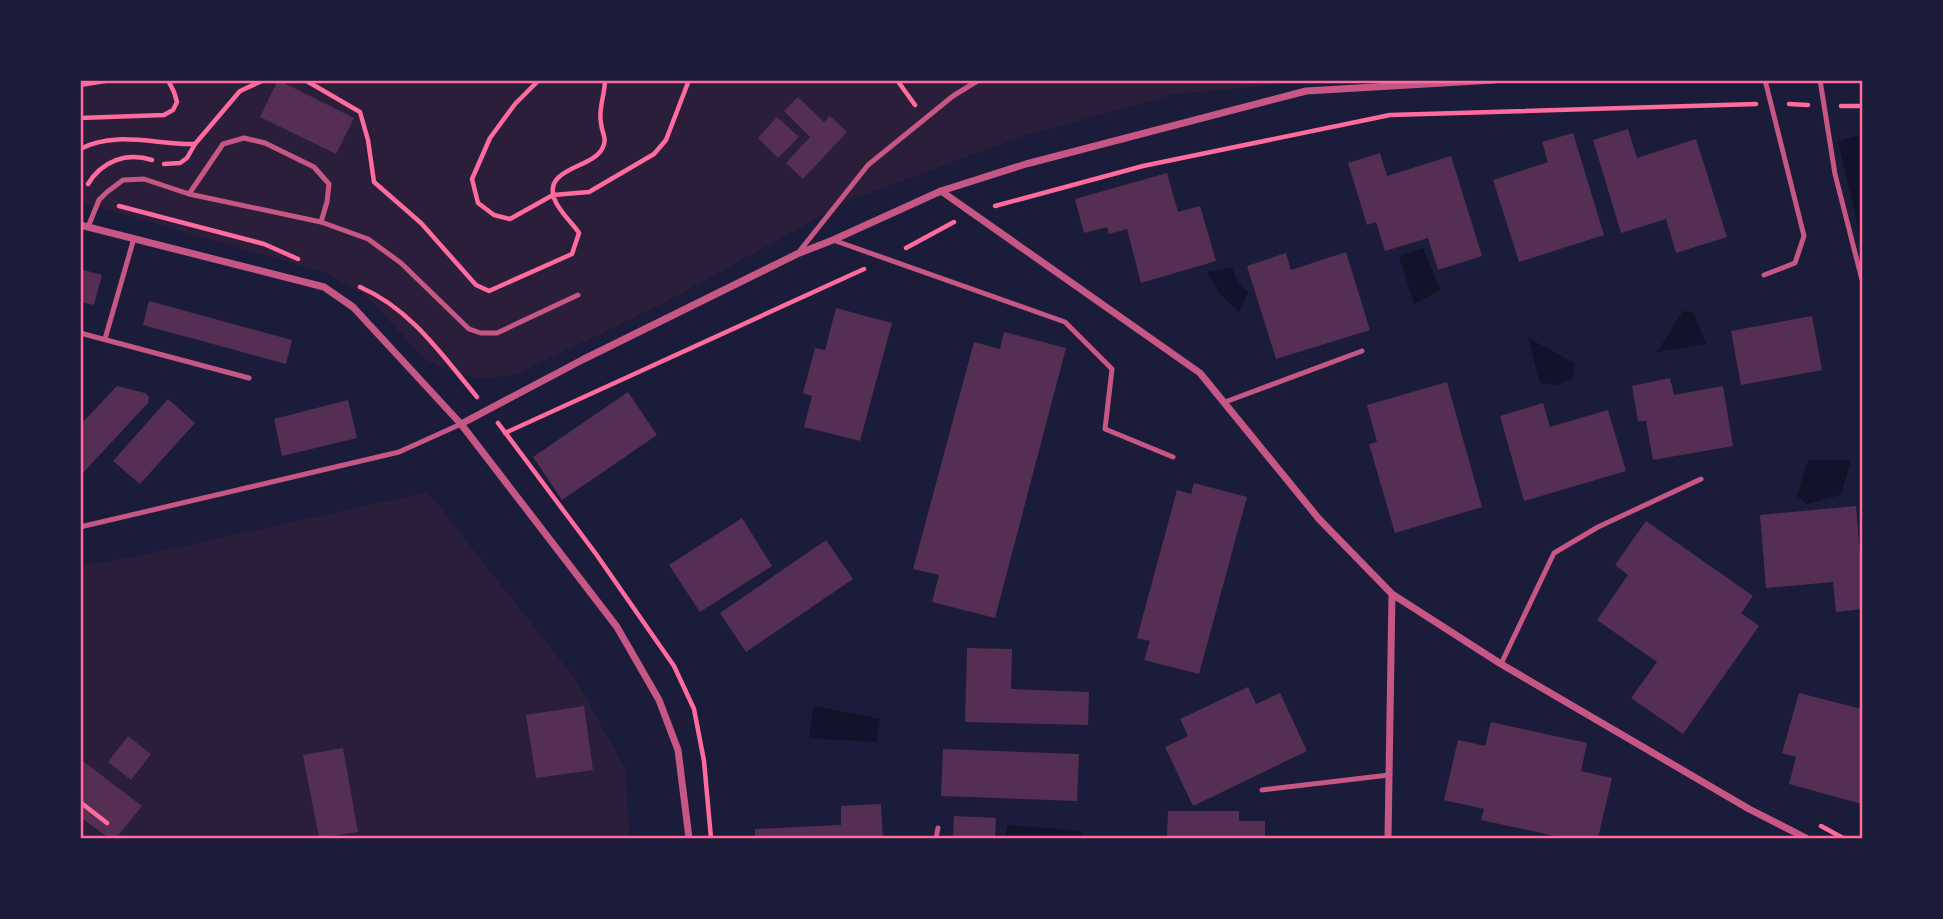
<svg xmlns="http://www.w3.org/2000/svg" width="1943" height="919" font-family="'Space Grotesk',sans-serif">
<rect width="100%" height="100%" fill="#1b1b3a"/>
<path fill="#2a1e3b" d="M80 81H1294L1266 86 1175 94 1020 137 848 201 666 302 515 375 482 379 454 373 426 360 364 294 325 273 81 202Z
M428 492 576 680 625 768 630 838H81V566L139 556Z"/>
<path fill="#12122b" d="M1862 135V244L1838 141Z
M1423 248 1440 290 1414 304 1399 256Z
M1232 268 1238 283 1248 292 1239 312 1220 294 1207 272Z
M1683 311 1694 313 1706 344 1657 352Z
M1528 338 1575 363 1573 379 1556 385 1540 383Z
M1808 460H1851L1841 495 1807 504 1797 496Z
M814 706 880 719 876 742 809 738Z
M1007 825 1081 831V838H1005Z"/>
<path fill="#542f53" d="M278 80 354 118 336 154 260 117Z
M798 97 824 122 830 116 847 132 803 179 786 163 810 137 784 111Z
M777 117 799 137 778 158 758 138Z
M1628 129 1637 158 1696 139 1727 237 1676 253 1666 219 1621 233 1593 140Z
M1573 133 1604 235 1519 262 1493 180 1548 162 1542 142Z
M1380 153 1387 176 1451 156 1482 256 1438 270 1428 238 1385 251 1376 222 1367 225 1348 163Z
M1167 173 1178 212 1200 206 1216 261 1141 283 1127 229 1109 234 1107 227 1084 233 1075 199Z
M1346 252 1370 330 1276 359 1247 266 1286 253 1291 270Z
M80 269 102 275 94 305 80 302Z
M149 301 292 340 286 364 143 325Z
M836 308 892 323 860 441 804 427 812 396 803 393 815 348 825 350Z
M1812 316 1822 370 1741 385 1731 331Z
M1004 332 1066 348 995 618 932 602 939 575 913 569 974 342 1000 349Z
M1670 378 1674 395 1723 386 1733 446 1653 460 1646 421H1638L1632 386Z
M1447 382 1482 507 1395 533 1369 444 1377 442 1367 405Z
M117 386 145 393 149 397 148 403 80 476V425Z
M628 392 657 435 562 500 533 457Z
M168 399 195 423 140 484 113 461Z
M348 400 357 438 282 456 274 419Z
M1543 403 1550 427 1608 410 1626 471 1524 501 1500 416Z
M1194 483 1247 497 1199 674 1144 660 1150 641 1137 638 1177 490 1191 494Z
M1856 506 1862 578V609L1836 612 1833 582 1766 588 1760 515Z
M742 518 772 566 700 612 669 565Z
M1646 521 1753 596 1741 613 1759 626 1683 734 1631 698 1657 662 1597 620 1628 575 1615 565Z
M826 540 853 579 746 652 720 613Z
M967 648 1012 649 1011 689 1089 692 1088 725 965 722Z
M1248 687 1256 704 1280 693 1307 751 1193 806 1165 747 1188 736 1180 719Z
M1799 693 1862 709V804L1789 784 1796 757 1782 753Z
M584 706 593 770 536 778 526 715Z
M1491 722 1587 743 1581 771 1612 778 1598 838H1564L1481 820 1484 809 1444 800 1458 740 1485 746Z
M128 736 151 754 131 780 108 762Z
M343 748 358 832 319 838 303 755Z
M943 749 1079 754 1077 801 941 796Z
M80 759 142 806 116 838H109L80 817Z
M881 804 883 838H755V829L841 825V806Z
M1168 811H1239V821H1265V838H1143V836H1167Z
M954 816 996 818 995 838H953Z"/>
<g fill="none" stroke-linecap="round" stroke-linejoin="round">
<path stroke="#ff6b9d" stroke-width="4.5" d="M305 80 360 112 368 140 374 182 421 223 476 285 489 291 572 254 579 233C571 221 559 212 554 198 544 168 592 168 602 149 608 139 602 134 601 123 598 109 605 95 605 80
M539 80 515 104 490 138 472 179 478 203 494 215 510 219 553 195 589 192 654 154 666 140 689 80
M897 80 915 105
M80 85 111 80
M1789 104 1808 105
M1841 106H1862
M80 118 164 115 173 110 177 102 174 92 168 80
M80 149C116 130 157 145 194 144
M164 164 180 163 187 158 195 144 240 91 264 80
M88 184C102 161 126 152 152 160
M119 206 264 244 298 259
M995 206 1143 166 1390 115 1756 104
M906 248 954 222
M360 287C411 309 442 355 477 397
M498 423 596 554 674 666 694 709 704 761 711 838
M505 433 864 269
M80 802 107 823
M1821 826 1843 838"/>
<path stroke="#c65784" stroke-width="5" d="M1820 80 1835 174 1862 280
M189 194 223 144 244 138 265 143 314 167 329 184 327 202 321 222
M88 227 99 200 107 192 123 180 144 179 189 194 321 222 368 239 401 263 469 329 481 333H497L578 295
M833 240 1065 322 1112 369 1105 429 1173 457
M798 253 868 165 953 96 979 80
M1764 275 1795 263 1804 236 1765 80
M80 333 249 378
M105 339 134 238
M1225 402 1362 351
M80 527 399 452 461 424
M1501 664 1554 553 1598 527 1701 479
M1262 790 1389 775
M936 838 938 828"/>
<path stroke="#c65784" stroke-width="7" d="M941 191 1200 373 1319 519 1392 594 1501 664 1749 809 1806 838
M80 225 324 287 353 307 461 424 617 627 659 700 678 750 689 838
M461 424 582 360 797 254 833 240 941 191 1026 164 1306 91 1494 80
M1388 838 1392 594"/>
</g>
<rect width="1943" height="919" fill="none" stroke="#1b1b3a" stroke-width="164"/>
<rect x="82" y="82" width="1779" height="755" fill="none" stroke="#ff6b9d" stroke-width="2.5"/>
</svg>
